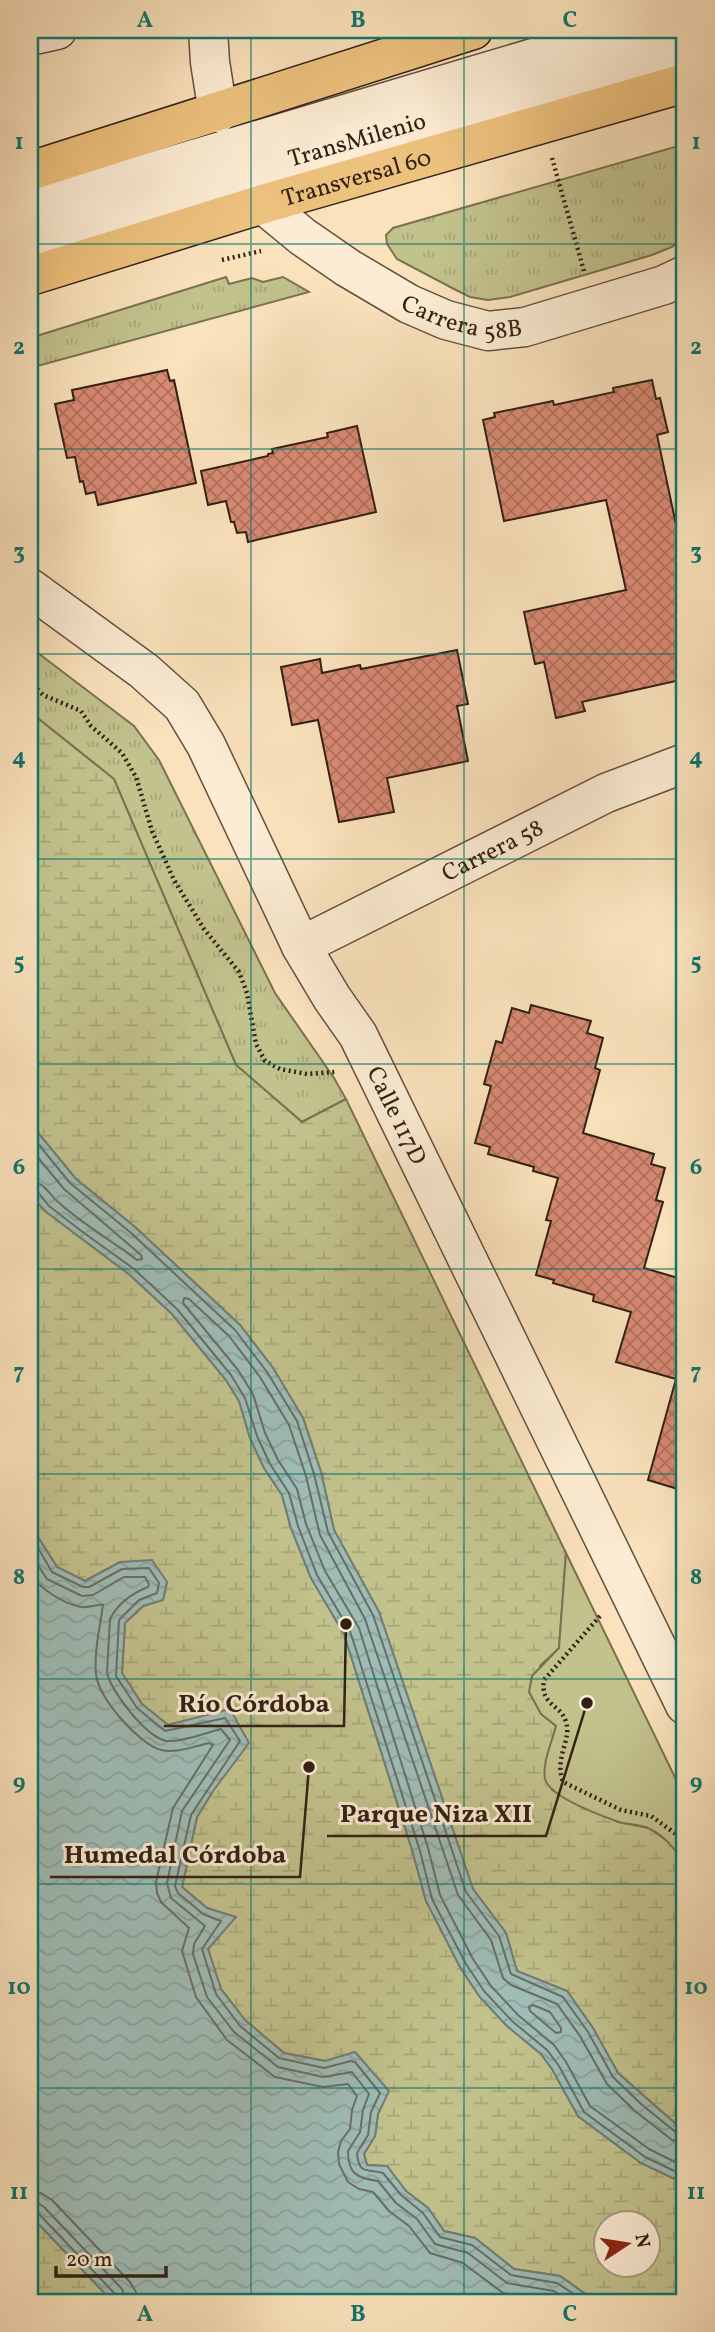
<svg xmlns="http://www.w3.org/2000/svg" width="715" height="2332" font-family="Vollkorn,serif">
<defs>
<pattern id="grass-tufts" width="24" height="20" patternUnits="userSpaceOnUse" patternTransform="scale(1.75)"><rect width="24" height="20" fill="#c2c28d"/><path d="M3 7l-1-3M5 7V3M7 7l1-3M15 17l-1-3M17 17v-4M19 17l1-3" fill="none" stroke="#a7a679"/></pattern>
<pattern id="wetland-marsh" width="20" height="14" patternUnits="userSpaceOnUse" patternTransform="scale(1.75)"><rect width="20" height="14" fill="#c2c28d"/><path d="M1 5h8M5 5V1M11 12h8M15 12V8" fill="none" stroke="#a7a679"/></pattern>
<pattern id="water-waves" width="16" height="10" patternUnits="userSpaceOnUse" patternTransform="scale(1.75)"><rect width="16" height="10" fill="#9fbdb7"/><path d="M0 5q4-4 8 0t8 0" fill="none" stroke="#89a29c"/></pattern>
<pattern id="building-cross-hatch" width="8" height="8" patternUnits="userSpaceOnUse" patternTransform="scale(1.75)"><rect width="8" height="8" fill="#d88a73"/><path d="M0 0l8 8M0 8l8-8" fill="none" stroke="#b0705d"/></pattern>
</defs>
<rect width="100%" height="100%" fill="#fae2bc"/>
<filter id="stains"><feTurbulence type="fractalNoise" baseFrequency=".00286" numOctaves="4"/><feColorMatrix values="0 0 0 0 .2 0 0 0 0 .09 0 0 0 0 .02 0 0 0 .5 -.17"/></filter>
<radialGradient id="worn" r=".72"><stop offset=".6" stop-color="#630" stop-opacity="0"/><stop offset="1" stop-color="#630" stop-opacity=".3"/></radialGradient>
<path fill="url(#grass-tufts)" stroke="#7a7151" stroke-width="2" d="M685 144V236L672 247 652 255 510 297 488 300 470 297 454 289 397 259 387 244 386 235 393 228Z
M226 277 229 284 252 278 263 282 283 277 309 292 30 368V338Z
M30 647 134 726 159 760 275 993 334 1078 346 1099 302 1122 236 1065 114 779 30 712Z"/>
<path fill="url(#wetland-marsh)" stroke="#7a7151" stroke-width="2" fill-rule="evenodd" d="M30 712 114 779 236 1065 302 1122 346 1099 566 1553 559 1648 540 1666 541 1713 556 1726 546 1763 552 1790 618 1822 649 1828 669 1842 685 1863V2132L618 2073 593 2028 567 1991 517 1971 506 1933 473 1889 379 1612 334 1530 321 1472 303 1418 273 1368 240 1325 135 1227 76 1179 30 1123Z
M30 1194 45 1211 130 1275 172 1314 226 1380 239 1401 250 1438 264 1468 282 1495 291 1528 311 1578 344 1634 413 1853 426 1901 460 1967 479 1996 507 2026 541 2054 552 2069 578 2116 641 2163 685 2184V2302H622L594 2300 560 2276 514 2269 475 2238 444 2231 428 2208 406 2191 387 2166 367 2165 364 2154 375 2136 378 2114 388 2091 325 2061 284 2053 245 2020 221 1989 208 1949 235 1917 207 1908 182 1887 197 1817 213 1791 230 1710 168 1725 142 1704 122 1673 125 1623 143 1606 163 1600 167 1582 120 1562 85 1581 57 1567 38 1537 30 1514ZM606 2224H648V2266H606Z
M30 2215 113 2302H30Z"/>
<path fill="#c2c28d" stroke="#7a7151" stroke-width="2" d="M566 1553 685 1798V1863C675 1850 666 1837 650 1829 641 1824 629 1825 619 1822 602 1816 550 1797 545 1779 542 1763 552 1742 556 1726L541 1714 529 1692 532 1676 559 1648Z"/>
<path fill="url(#water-waves)" stroke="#737e76" stroke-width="2" d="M30 1123 76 1179 135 1227 240 1325 273 1368 303 1418 321 1472 334 1530 379 1612 473 1889 506 1933 517 1971 567 1991 593 2028 618 2073 685 2132V2184L641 2163 578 2116 552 2069 541 2054 507 2026 479 1996 460 1967 426 1901 413 1853 344 1634 311 1578 291 1528 282 1495 264 1468 250 1438 239 1401 226 1380 172 1314 130 1275 45 1211 30 1194Z
M30 1514 38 1537 57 1567 85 1581 120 1562 152 1560 167 1582 163 1600 143 1606 125 1623 122 1673 142 1704 168 1725 230 1709 249 1743 213 1791 197 1817 182 1887 207 1908 236 1917 208 1949 221 1989 245 2020 284 2053 325 2061 355 2052 389 2091 378 2114 375 2136 364 2154 367 2165 387 2166 406 2191 428 2208 444 2231 475 2238 514 2269 560 2276 594 2300 622 2302H113L30 2215Z"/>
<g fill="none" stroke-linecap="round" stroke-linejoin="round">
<path stroke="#686e66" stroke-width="2" d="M30 1134 70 1183 130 1232 235 1330 267 1372 297 1421 314 1474 328 1532 373 1615 466 1892 499 1936 511 1974 563 1997 588 2032 613 2077 641 2104 678 2134 685 2136
M30 1148 64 1189 141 1255 142 1259 137 1260C110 1239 80 1223 56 1200 47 1191 43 1182 30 1181
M30 1190 37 1191 49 1206 80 1230 134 1269 177 1309 231 1375 245 1398 257 1436 270 1464 289 1493 298 1526 317 1575 350 1631 420 1851 432 1899 466 1964 484 1991 512 2021 547 2050 559 2066 584 2112 645 2157 685 2176
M30 1534 52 1572 83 1587H89L122 1569 149 1568 159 1583 157 1593 139 1600 119 1620 116 1676 137 1708 165 1731 225 1718 240 1741 191 1815 175 1886 178 1893 203 1914 221 1921 202 1949 216 1994 240 2026 279 2058 324 2068 351 2061 355 2062 380 2093 371 2112 368 2135 357 2153C359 2176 367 2168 383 2173L401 2195 423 2213 440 2237 472 2245 511 2275 557 2283 586 2302
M30 1553 47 1579 82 1596 93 1595 124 1577H145L149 1584 148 1587C133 1593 118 1603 110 1619L107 1672C110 1691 147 1738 167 1741 183 1742 205 1733 221 1729L230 1740 182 1811 167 1883 171 1898 205 1926 194 1944 193 1954 207 1997 234 2032 278 2067 323 2077 352 2072 369 2094 363 2110 360 2132 348 2151C348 2175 358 2178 378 2181L396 2203 417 2219 435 2244 468 2253 507 2283 554 2291 570 2302
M30 1573C40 1589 62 1603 81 1607 89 1608 96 1604 103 1605 100 1627 94 1651 96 1674 98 1698 139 1744 161 1750 176 1754 195 1746 209 1743L213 1745 173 1808 156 1882 157 1893 161 1902 189 1928 182 1951 196 1997 227 2040 275 2077 323 2087 348 2084 357 2096 352 2110 350 2129 341 2141 338 2152 339 2164 348 2182 359 2189 373 2192 389 2211 409 2226 430 2253 463 2263 503 2293 551 2302
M533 2005 550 2012 561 2028V2032L556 2033 530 2011 529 2007Z
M685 2145 672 2140 635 2111 607 2084 580 2036 557 2004 511 1985 503 1978 491 1940 458 1895 365 1619 320 1535 306 1476 289 1425 260 1377 229 1336 189 1299 184 1298 183 1303 238 1370 253 1394 265 1433 278 1460 297 1489 306 1524 325 1571 359 1628 428 1848 440 1895 473 1959 491 1986 518 2015 554 2045 566 2062 590 2106 649 2149 685 2167
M30 2191 41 2193 52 2200 130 2282 136 2292 137 2302
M30 2202 38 2203 44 2207 122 2289 127 2302
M30 2211 38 2213 116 2295 118 2302"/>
</g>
<path fill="url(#building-cross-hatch)" stroke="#312015" stroke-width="2" d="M167 370 170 381 174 380 196 483 98 505 95 492 86 494 83 481 80 482 75 457 67 458 55 404 74 400 72 390Z
M652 380 656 399 660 398 668 432 657 435 685 567V679L586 701 582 702 585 711 556 718 544 662 535 664 524 612 626 590 606 500 504 521 483 420 495 417 494 413 553 401 554 405 614 392 613 388Z
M357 426 376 512 248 542 246 532 237 533 234 522H231L226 501 208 505 201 471 268 456V454L273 453 272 449 328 437 327 433Z
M457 650 468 704 457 706 468 761 387 778 394 812 339 822 318 720 292 725 281 667 320 659 322 673 360 665 361 669Z
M531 1005 591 1021 587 1033 603 1038 595 1068 600 1070 583 1133 654 1154 651 1164 665 1168 656 1200 663 1202 644 1268 685 1280V1473L681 1490 648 1480 676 1379 616 1362 631 1312 593 1301 594 1295 553 1283 554 1280 536 1275 551 1221 546 1220 558 1178 533 1171 534 1167 488 1154 490 1147 475 1143 491 1086 484 1084 496 1041 502 1043 512 1008 529 1013Z"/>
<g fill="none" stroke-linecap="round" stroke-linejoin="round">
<defs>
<g id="minor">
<path d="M208 30 210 62 218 113"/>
<path d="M30 36 57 30"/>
<path id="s1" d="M263 204 303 237 348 268 409 304 446 320 488 331 525 327 664 285 685 275"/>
<path d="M30 208 627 30"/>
<path id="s2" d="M30 237 227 177 685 44"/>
<path id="s3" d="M30 588 144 671 182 705 206 745 301 946 332 998 358 1035 685 1705"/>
<path id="s4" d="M301 946 606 793 685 763"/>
</g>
<g id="major">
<path d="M30 171 473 30"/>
<path id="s5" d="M30 276 263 204 685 83"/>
</g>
</defs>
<use href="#minor" stroke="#63503f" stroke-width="41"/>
<use href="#major" stroke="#312015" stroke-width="41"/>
<path stroke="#312015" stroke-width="4.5" stroke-dasharray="2 3.5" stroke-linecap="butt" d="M552 158 584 271
M222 260 261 251
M678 318 685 341
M30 681 43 695 81 711 91 726 122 753 136 777 152 831 174 880 204 929 239 972 247 993 256 1044 265 1061 280 1069 307 1074 335 1072
M600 1616 544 1680C540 1706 561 1704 566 1722 572 1740 554 1757 563 1782L621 1810 651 1816 676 1834 685 1847"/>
<use href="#minor" stroke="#fcecd3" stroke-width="38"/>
<use href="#major" stroke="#edc17e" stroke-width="38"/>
</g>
<path fill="none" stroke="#0f766e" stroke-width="2" stroke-opacity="0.55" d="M251 30V2302M464 30V2302M30 244H685M30 449H685M30 654H685M30 859H685M30 1064H685M30 1269H685M30 1474H685M30 1679H685M30 1884H685M30 2088H685"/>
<g text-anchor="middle" stroke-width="6" stroke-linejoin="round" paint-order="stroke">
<g font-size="24" fill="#312015" stroke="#fcecd3">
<text dy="8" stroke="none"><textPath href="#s2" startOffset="341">TransMilenio</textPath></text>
<text dy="8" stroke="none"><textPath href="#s5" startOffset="341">Transversal 60</textPath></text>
<text dy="8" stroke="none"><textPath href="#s1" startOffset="233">Carrera 58B</textPath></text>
<text dy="8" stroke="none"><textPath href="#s4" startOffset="214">Carrera 58</textPath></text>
<text dy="8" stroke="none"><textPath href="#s3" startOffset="656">Calle 117D</textPath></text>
</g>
</g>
<path fill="none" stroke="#312015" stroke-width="2.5" d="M346 1624L344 1726H164M587 1703L546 1836H327M309 1767L300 1877H50"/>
<g fill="#312015" stroke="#fcecd3" stroke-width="2.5">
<circle cx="346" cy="1624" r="7"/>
<circle cx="587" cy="1703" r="7"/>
<circle cx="309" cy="1767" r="7"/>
</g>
<g font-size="26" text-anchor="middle" font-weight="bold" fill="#312015" stroke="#fcecd3" stroke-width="6" stroke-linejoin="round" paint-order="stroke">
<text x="254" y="1712">Río Córdoba</text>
<text x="436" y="1822">Parque Niza XII</text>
<text x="175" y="1863">Humedal Córdoba</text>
</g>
<rect width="715" height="2332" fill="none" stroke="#fae2bc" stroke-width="77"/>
<g transform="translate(627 2244) rotate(78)"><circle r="33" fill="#fcecd3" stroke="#ab9a87" stroke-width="2"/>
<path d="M0-5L12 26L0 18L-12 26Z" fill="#8f2418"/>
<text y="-10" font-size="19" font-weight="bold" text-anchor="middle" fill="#312015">N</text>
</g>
<path d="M56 2266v10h110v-10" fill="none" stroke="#312015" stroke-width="3.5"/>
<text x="66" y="2266" font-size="21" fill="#312015" stroke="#fcecd3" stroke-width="5" paint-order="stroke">20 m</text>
<rect x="38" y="38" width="638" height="2256" fill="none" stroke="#0f766e" stroke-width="2.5"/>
<g font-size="23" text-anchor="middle" font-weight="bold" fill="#0f766e">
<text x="145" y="27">A</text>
<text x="358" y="27">B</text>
<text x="570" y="27">C</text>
<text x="19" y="149">1</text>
<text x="696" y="149">1</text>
<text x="19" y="354">2</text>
<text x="696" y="354">2</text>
<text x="19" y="559">3</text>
<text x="696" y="559">3</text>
<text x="19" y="764">4</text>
<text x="696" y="764">4</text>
<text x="19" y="969">5</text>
<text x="696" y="969">5</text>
<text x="19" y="1174">6</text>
<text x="696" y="1174">6</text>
<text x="19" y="1379">7</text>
<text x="696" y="1379">7</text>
<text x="19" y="1584">8</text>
<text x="696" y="1584">8</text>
<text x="19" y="1789">9</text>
<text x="696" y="1789">9</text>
<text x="19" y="1994">10</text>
<text x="696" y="1994">10</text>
<text x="19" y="2199">11</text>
<text x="696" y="2199">11</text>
<text x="145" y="2321">A</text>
<text x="358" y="2321">B</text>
<text x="570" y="2321">C</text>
</g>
<rect width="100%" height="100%" filter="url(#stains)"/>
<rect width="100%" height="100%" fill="url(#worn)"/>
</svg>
